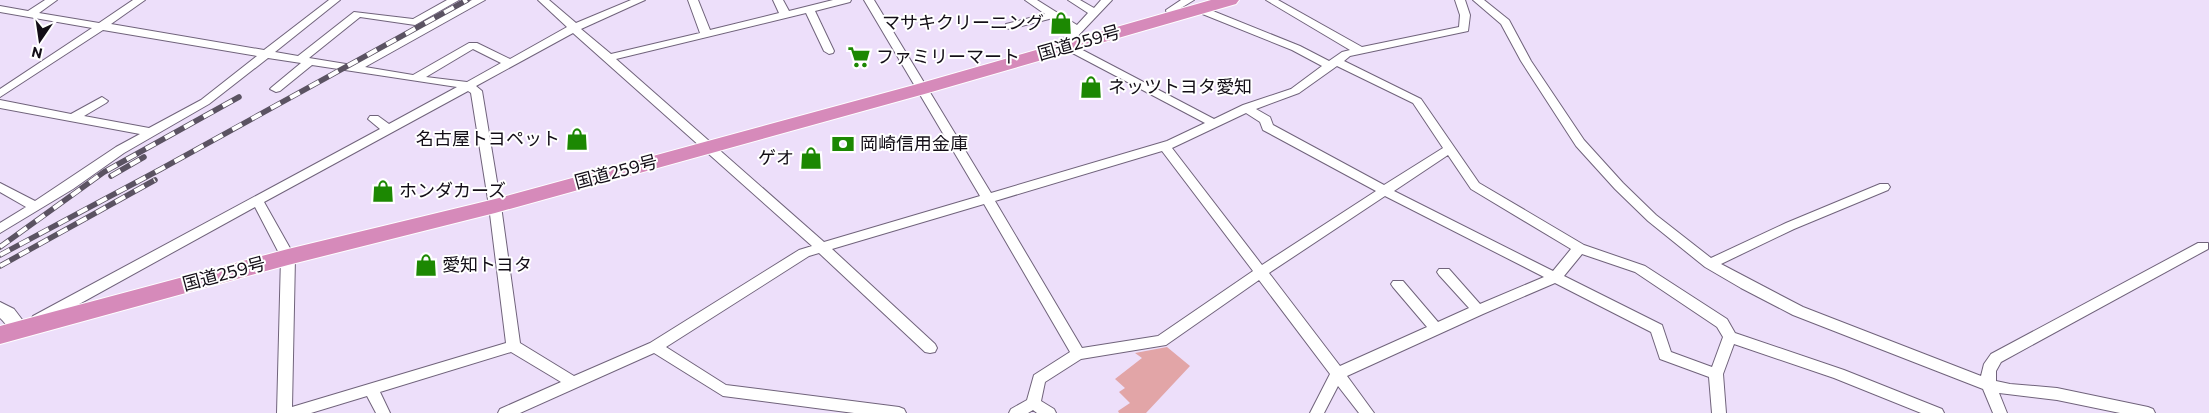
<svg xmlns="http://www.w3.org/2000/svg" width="2209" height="413" font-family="Commissioner,'Noto Sans JP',sans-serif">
<rect width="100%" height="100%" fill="#eddffa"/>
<path fill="#e2a5a7" d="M1167 347 1190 366 1146 413H1119L1118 411 1130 403 1119 392 1125 388 1115 379 1142 358 1135 353Z"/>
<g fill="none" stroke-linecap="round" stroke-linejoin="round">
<defs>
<path id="minor" d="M45 0H57L39 13 99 23 133 0H145L111 24 264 50 329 0H340L275 52 298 56 354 12 413 19 447 0H459L415 25 360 17 309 58 352 65 472 0H485L365 67 413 75 469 43H477L510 59 567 27 538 0H549L576 23 631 0H645L581 29 611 54 700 33 688 0H698L710 30 779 13 773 0H783L789 11 833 0H851L850 2 815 11 834 51 833 53 829 54 824 51 806 13 616 59 824 242 980 196 864 0H874L991 193 1167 141 1205 123 1063 48 1062 46 1064 39 1072 30 1053 18 1010 29 1006 28V24L1045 14 1025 0H1037L1077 25 1088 13 1068 0H1080L1094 8 1101 0H1112L1074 40 1073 45 1214 119 1243 105 1291 89 1322 66 1292 50 1195 11V7H1203L1300 46 1329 61 1342 52 1350 50 1266 0H1278L1362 47 1459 27 1460 15 1455 0H1465L1470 15 1468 31 1350 56 1344 61 1421 99 1479 183 1584 245 1645 266 1727 319 1735 333 1844 370 1942 409 1944 413H1921L1834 378 1734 344 1723 374 1726 413H1712L1709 377 1660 359 1651 332 1555 283 1483 314 1347 376 1374 413H1359L1338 386 1324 413H1310L1330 374 1259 280 1166 345 1081 359 1045 382 1041 401 1054 409 1056 413H1037L1033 410 1028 413H1009L1011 409 1027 400 1034 375 1070 352 984 204 832 249 935 344 937 348 935 352 930 353 925 352 819 253 809 256 666 347 726 385 899 407 904 409 906 413H854L723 396 654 353 520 413H498L500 409 561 382 511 352 380 392 390 413H376L367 396 311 413H277L281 257 255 207 43 324H33L31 320 33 316 380 129 368 119 370 116H378L389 124 457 87 312 65 280 91 276 92 270 89 272 87 301 63 268 58 209 104 124 153 73 189 0 233V223L26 207 0 192V183L35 201 116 147 140 134 0 108V100L71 114 102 97 108 101 106 103 84 116 149 128 201 100 257 56 103 30 0 97V89L92 28 0 12V6L28 11ZM573 33 812 246 799 250 650 343 574 376 520 343 501 206 482 91 476 86ZM473 49 501 63 467 82 426 77ZM1337 66 1413 103 1443 148 1384 185 1273 125 1270 117 1256 109 1299 93ZM468 91 471 93 489 206 506 343 292 407 295 257 264 202ZM1246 113 1260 122 1263 130 1376 191 1262 265 1172 148ZM1162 151 1253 271 1158 336 1082 348 995 201ZM1448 155 1471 189 1571 249 1553 271 1394 191ZM1385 196 1544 277 1480 304 1449 269H1439L1437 272 1439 275 1469 308 1438 322 1403 281H1393L1391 284 1393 287 1427 327 1340 366 1269 273ZM1582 254 1635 272 1717 327 1723 337 1712 367 1671 352 1662 325 1564 276Z
M1181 0H1194L1176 11V19H1168L1166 10Z
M1473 0H1484L1509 20 1531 61 1584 140 1623 183 1656 215 1711 258 1786 223 1880 184H1888L1890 187 1888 190 1794 229 1721 264 1803 307 1981 376 1984 364 1991 354 2198 243H2208V249L2001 362 1996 371V381L2010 384 2057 388 2148 407 2153 409 2155 413H2120L2057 400 1999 393 2007 413H1993L1983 389 1793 315 1741 288 1705 267 1648 221 1615 189 1576 146 1521 61 1501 24Z"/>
<path id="tertiary" d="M0 302 14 309 30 330 27 335C13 339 9 326 0 318Z"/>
<path id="trunk" d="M1211 0H1239L1236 4 928 93 495 213 288 265 0 344V326L288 249 495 199 914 85Z"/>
</defs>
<use href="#minor" stroke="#70637b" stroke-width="2"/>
<use href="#tertiary" stroke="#70637b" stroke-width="2"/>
<use href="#trunk" stroke="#fff" stroke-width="2"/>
<use href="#minor" fill="#fff" fill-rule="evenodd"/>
<use href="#tertiary" fill="#fff" fill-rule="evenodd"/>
<use href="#trunk" fill="#d68aba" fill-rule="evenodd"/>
<defs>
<path id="rail" d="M111 176 144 157
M0 247 104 172 239 97
M0 255 161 169 467 0
M0 266 155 180"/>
</defs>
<use href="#rail" stroke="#5b5362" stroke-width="5.5"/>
<use href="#rail" stroke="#fff" stroke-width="4" stroke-dasharray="11" stroke-linecap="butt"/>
</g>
<defs>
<symbol id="shop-bare" viewBox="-9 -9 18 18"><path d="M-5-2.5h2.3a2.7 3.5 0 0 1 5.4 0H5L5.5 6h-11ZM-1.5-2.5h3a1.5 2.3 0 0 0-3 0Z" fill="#1c8802" stroke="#fff" stroke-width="2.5" paint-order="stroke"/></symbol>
<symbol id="supermarket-bare" viewBox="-9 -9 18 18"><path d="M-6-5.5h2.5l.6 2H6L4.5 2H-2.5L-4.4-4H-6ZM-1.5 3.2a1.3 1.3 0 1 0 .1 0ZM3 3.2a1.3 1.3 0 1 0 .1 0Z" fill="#1c8802" stroke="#fff" stroke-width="2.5" paint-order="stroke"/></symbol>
<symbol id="bank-bare" viewBox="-9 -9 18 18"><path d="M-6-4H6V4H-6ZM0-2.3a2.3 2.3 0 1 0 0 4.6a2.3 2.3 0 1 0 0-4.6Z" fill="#1c8802" stroke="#fff" stroke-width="2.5" paint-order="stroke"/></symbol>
</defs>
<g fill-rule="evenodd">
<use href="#shop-bare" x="1045" y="7" width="32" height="32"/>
<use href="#supermarket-bare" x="843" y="41" width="32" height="32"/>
<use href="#shop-bare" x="1075" y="71" width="32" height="32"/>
<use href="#shop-bare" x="561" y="123" width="32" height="32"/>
<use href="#bank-bare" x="827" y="128" width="32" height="32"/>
<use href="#shop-bare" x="795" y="142" width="32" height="32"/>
<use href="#shop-bare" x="367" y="175" width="32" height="32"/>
<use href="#shop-bare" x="410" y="249" width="32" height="32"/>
</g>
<g text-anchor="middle" stroke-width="4" stroke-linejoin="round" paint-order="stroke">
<g font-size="18" fill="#130e17" stroke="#fff" text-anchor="start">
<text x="1044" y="29" text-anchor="end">マサキクリーニング</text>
<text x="876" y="63">ファミリーマート</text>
<text x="1108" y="93">ネッツトヨタ愛知</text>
<text x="560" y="145" text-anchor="end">名古屋トヨペット</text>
<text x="860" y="150">岡崎信用金庫</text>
<text x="794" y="164" text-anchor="end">ゲオ</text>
<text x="399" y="197">ホンダカーズ</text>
<text x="442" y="271">愛知トヨタ</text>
</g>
<g font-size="18" fill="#130e17" stroke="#fff">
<text transform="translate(1079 43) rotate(-16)" y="6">国道259号</text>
<text transform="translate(616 172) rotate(-15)" y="6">国道259号</text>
<text transform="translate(224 274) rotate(-15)" y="6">国道259号</text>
</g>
</g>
<g transform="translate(40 40) rotate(193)" stroke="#ffffff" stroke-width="4" paint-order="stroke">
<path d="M0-4L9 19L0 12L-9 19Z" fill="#130e17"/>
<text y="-8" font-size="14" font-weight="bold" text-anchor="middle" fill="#130e17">N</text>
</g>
</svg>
